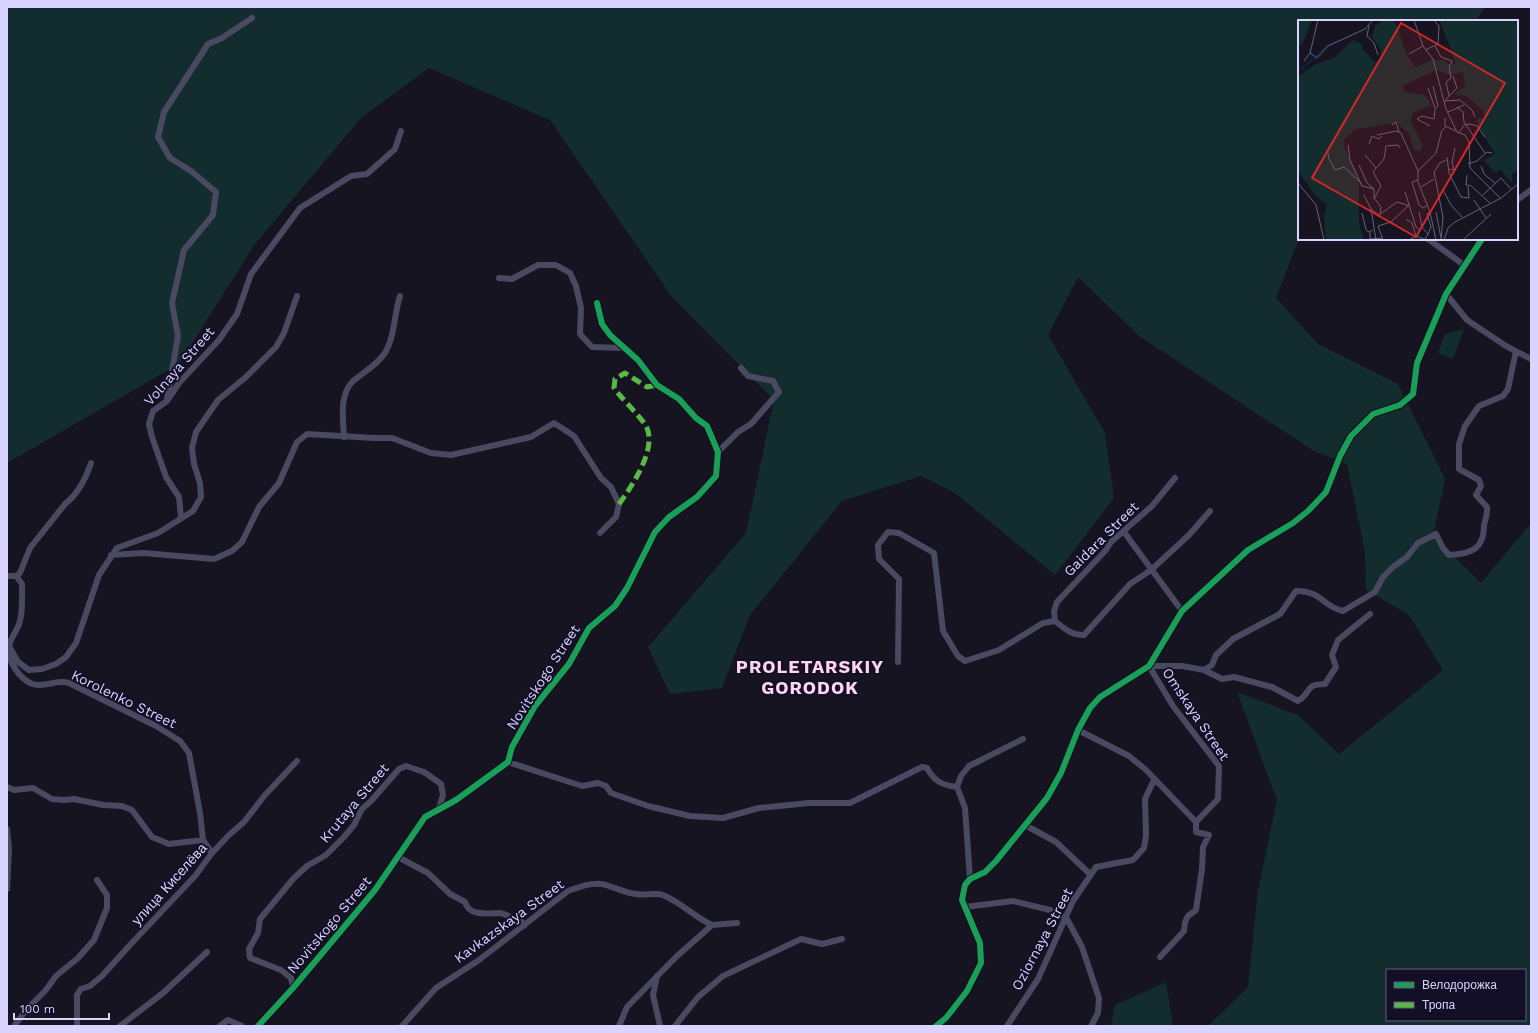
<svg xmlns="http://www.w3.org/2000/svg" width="1538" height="1033" font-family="'Work Sans',sans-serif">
<rect width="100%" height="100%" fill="#161421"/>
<path fill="#132c2d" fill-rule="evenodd" d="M7 7H1486L1475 21H1299V239L1276 298 1318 344 1398 384 1445 479 1433 536 1481 583 1531 523V1026H1208L1248 987 1258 890 1277 800 1237 692 1298 715 1339 754 1443 670 1409 615 1366 590 1365 552 1347 464 1312 450 1139 336 1078 277 1048 335 1105 433 1114 498 1055 575 955 493 921 476 842 501 750 615 722 688 670 694 648 647 746 533 774 400 672 297 550 120 429 68 361 118 255 244 179 364 7 463ZM1387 970H1525V1020H1387Z
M1464 329 1453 359 1438 353 1445 334Z
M1166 982 1173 1026H1111L1115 1005Z"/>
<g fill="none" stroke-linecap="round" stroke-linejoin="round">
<path stroke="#4a4962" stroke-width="6" d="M1517 200 1531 190
M1428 239 1464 265
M499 278 512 279 538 265H556L570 273 576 286 581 308 580 334 592 347 623 348
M1446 294 1467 320 1506 346 1531 359
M167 399 178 336 172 303 184 250 213 215 216 192 191 171 170 158 158 137 164 112 208 44 222 38 252 18
M344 437C343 419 339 395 353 381 364 372 377 365 385 353 395 336 394 314 400 296
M718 452 738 432 751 424 779 392 773 381 748 376 741 368
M181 517 179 497 166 477 152 437 149 424 153 411 167 401 179 383 219 340 237 314 251 274 300 208 351 176 367 174 395 149 401 131
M1124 532 1182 611
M111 555 143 553 214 559 232 551 242 542 259 507 279 483 297 442 307 434 374 438H392L431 453 451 455 531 437 554 423 574 436 601 478 611 487 619 504 616 517 600 533
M7 576H16L20 573 30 548 65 504C78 494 86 478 91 463
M16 576 22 584C22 595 23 610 20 621 18 630 10 638 9 647 7 661 19 678 32 684 45 688 57 679 69 683L156 726 180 741 189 753 200 813 203 840 212 853
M1055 621C1064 628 1072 636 1084 635L1130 584 1151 570 1189 535 1210 511
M1055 621 1054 611 1057 602 1106 550 1111 542 1152 506 1175 478
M9 646 18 662 29 670 42 669 56 664 66 657 76 643 99 575 117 548 158 533 193 511 201 497 200 483 194 464 192 448 196 432 218 400 246 377 276 347 284 333 297 296
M898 662 899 579 879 559 878 545 888 532 899 533 934 553 943 631 958 656 965 661 999 650 1043 623 1055 621
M1149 666H1182L1204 670 1212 665 1216 655 1233 639 1280 614 1296 591C1322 591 1322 606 1343 611L1375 592 1383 577 1393 567 1407 557 1418 543 1436 534 1443 548 1449 555C1471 554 1484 549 1484 526 1485 519 1488 514 1487 507L1476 495 1481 486 1479 480 1459 469V444L1465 426 1479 406 1503 396 1508 389 1516 351
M1149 666 1173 706 1219 766 1218 799 1196 822V832L1209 835 1203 847 1202 869 1196 910 1188 916 1185 922 1184 931 1160 957
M1204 670 1222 679 1234 677 1272 687 1298 701C1312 693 1304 684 1325 684L1336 667 1332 655 1338 640 1370 614
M1078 730 1129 756 1145 769 1196 822
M508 762 582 786 598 783 606 786 611 793 648 806 690 816 723 818 759 808 809 803H850L922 767 927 768C935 782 942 785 957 787
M7 787 14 790 33 788 52 799 64 800 74 799 103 805 122 806 132 810 152 837 169 844 203 840
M1025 825 1056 842 1091 875
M7 829 9 848 7 889
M398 857 428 873 450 894 465 902C469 917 489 913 500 913 506 914 512 918 518 920L520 919 524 926
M970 879 965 808 957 787 961 776 969 766 1023 739
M965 907 1013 901 1050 910 1067 919 1082 947 1099 998 1098 1013 1091 1026
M657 976 653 995 660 1026
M293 988 291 978 281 970 250 958 249 949 258 933 260 919 293 879 307 866 326 855 344 837 354 825 362 809 371 801 399 769 406 766 424 772 441 784 443 795 439 808
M14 1026 27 1009 45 991 56 976 78 958 94 940 107 908V895L97 880
M77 1026V995L81 989 90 986 102 976 129 946 195 876 212 853 229 835 244 822 265 795 297 761
M120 1026 163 993 207 952
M220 1026 228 1020 242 1026
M258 1026 293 988 375 890 425 817 456 800 508 762 512 747 535 706 569 664 589 628 615 606 627 588 655 532 669 517 697 497 716 476 718 452 707 426 696 418 679 399 657 385 638 360 610 335 602 324 597 303
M402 1026 436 988 479 960 568 891C579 887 589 883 601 884 611 885 624 893 636 894 644 896 655 892 663 895 682 903 694 917 712 925
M619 1026 627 1007 676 957 712 925 737 923
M675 1026 698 997 723 976 801 939 822 944 842 939
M936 1026 946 1018 967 991 981 963 980 943 962 900 965 885 970 879 985 872 996 861 1047 798 1061 773 1078 730 1090 708 1100 697 1149 666 1182 611 1248 550 1293 523 1308 511 1326 492 1340 456 1351 436 1373 414 1400 405 1413 394 1417 363 1446 294 1482 239
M1007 1026 1038 979 1073 901 1096 867 1133 860 1144 848 1146 835 1145 799 1154 780"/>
<path stroke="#58b947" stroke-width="5" stroke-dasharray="10 5" stroke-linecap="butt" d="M619 504C632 486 658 448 646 426 640 416 622 399 614 388L615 379 625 373 647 387 657 385"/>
<defs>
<path id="cycleway" d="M258 1026 293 988 375 890 425 817 456 800 508 762 512 747 535 706 569 664 589 628 615 606 627 588 655 532 669 517 697 497 716 476 718 452 707 426 696 418 679 399 657 385 638 360 610 335 602 324 597 303
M936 1026 946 1018 967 991 981 963 980 943 962 900 965 885 970 879 985 872 996 861 1047 798 1061 773 1078 730 1090 708 1100 697 1149 666 1182 611 1248 550 1293 523 1308 511 1326 492 1340 456 1351 436 1373 414 1400 405 1413 394 1417 363 1446 294 1482 239"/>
</defs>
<use href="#cycleway" stroke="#130f26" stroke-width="8"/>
<use href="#cycleway" stroke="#1a9f57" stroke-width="6"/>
</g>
<g text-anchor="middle" stroke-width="4" stroke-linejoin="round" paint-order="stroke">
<g font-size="14" fill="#d9d4ff" stroke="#130f26">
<text transform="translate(179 366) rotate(-49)" y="5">Volnaya Street</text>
<text transform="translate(1101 539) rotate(-45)" y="5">Gaidara Street</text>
<text transform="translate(543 677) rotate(-57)" y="5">Novitskogo Street</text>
<text transform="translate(124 699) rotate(26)" y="5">Korolenko Street</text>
<text transform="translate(1196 714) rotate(56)" y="5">Omskaya Street</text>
<text transform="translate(354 803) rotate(-50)" y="5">Krutaya Street</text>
<text transform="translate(169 884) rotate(-48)" y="5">улица Киселёва</text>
<text transform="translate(509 921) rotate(-36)" y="5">Kavkazskaya Street</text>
<text transform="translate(329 925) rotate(-50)" y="5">Novitskogo Street</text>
<text transform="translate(1042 939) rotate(-62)" y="5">Oziornaya Street</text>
</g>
<g font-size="18" font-weight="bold" letter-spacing="1" fill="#ffd6f0" stroke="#130f26">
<text x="810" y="673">PROLETARSKIY<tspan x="810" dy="21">GORODOK</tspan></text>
</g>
</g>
<g transform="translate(1298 20)">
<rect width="220" height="220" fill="#161421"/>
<path d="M0 0H14L4 25H0ZM86 0H95L99 6 109 36 118 47 133 40H146L151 45 158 43 142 1 139 0H220V151L214 154V163L202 149 197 153 186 140 197 134 179 104 180 98 187 99 185 90 168 76 155 74 167 67 165 52 152 55 139 50 104 66 108 72 128 75 133 85 115 93 113 102 125 125 122 131 116 130 111 114 99 103 58 109 46 119 47 128 61 161V202L66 220H28L26 197 29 185 17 175 0 151V56L18 44 36 38 55 20 65 25 64 28 77 43 82 39 83 30 74 17 77 6Z" fill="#132c2d"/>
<path fill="none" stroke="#0d2144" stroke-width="2" d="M0 49 11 43 30 25 43 20"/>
<path fill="none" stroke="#64617a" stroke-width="1" d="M116 0 125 26 135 39 148 89 159 112 167 115 171 122 172 148 202 178M71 5 69 16 76 23 80 35M137 26 143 37 154 41 153 44 151 45 153 58 148 62 151 76 147 81M127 30 140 24 141 6 136 0M12 33 19 38 30 26 67 9 75 0M111 34 125 26M6 41 12 33 20 0M130 68 137 88M151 76 159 68 155 56M147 81 162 80 174 90 177 97M159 87 165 92 166 102 187 133M150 92 166 85M147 98V106L158 111M94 105 98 102 101 112M132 106 119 99 124 96 136 99 137 89 140 86 135 66M161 113 166 105 172 104 179 106 187 117M79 115 98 111 103 113 120 151V162L132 192 138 220M71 124 74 116 81 119 84 116M50 125 52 140 64 166 76 169M30 133 31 139 37 150 46 147 64 164M67 135 78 148M149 137 151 153 163 177 171 178 170 166 172 165 192 183M170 144 179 141 189 132 194 133M61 145 69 163 76 169M183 146 186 154 197 163M151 149 156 150 154 142 157 128M120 151 138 133 144 110 148 107M169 155 168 165H170M120 160 114 162 121 185 125 188 130 185M0 163 18 185 26 220M123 167 136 159M76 169V178L83 187 82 194M145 170 153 185 164 197M107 172 118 207 122 210 124 207M66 175 73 189 78 220M185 175 203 158 213 169M76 179 83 166 75 152 86 139 88 126 100 125 102 128M176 180 188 198M0 183V202M73 189 81 195 99 182 112 186M121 192 124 207 130 214 127 219M138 192 143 218M64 193 68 210 71 212 75 210M108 199 114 203 118 216M93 202 107 211M72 212V219L84 218M130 214 133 207 129 194 132 192M85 220 80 206 93 202 110 186M111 220 118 216 129 220M143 220 145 197 136 152 142 143 148 140M146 220 150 208 157 202 203 178 220 164M165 220 193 194"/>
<path fill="#d62828" fill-opacity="0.15" stroke="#d62828" stroke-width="2" d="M103 3 207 63 118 217 14 158Z"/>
<rect width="220" height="220" fill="none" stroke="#d9d4ff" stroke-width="2"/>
</g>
<rect width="1538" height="1033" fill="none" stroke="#d9d4ff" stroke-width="16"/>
<rect x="1386" y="969" width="140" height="52" fill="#130f26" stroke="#625e7d"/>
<rect x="1394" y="982" width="20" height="6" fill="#1a9f57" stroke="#625e7d"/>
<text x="1422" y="989" font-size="12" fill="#d9d4ff">Велодорожка</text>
<rect x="1394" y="1002" width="20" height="6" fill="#58b947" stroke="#625e7d"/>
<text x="1422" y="1009" font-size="12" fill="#d9d4ff">Тропа</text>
<path d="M14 1013v6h95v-6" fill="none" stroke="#d9d4ff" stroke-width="2"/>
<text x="20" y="1013" font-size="12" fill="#d9d4ff" stroke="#130f26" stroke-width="3" paint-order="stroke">100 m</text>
</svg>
